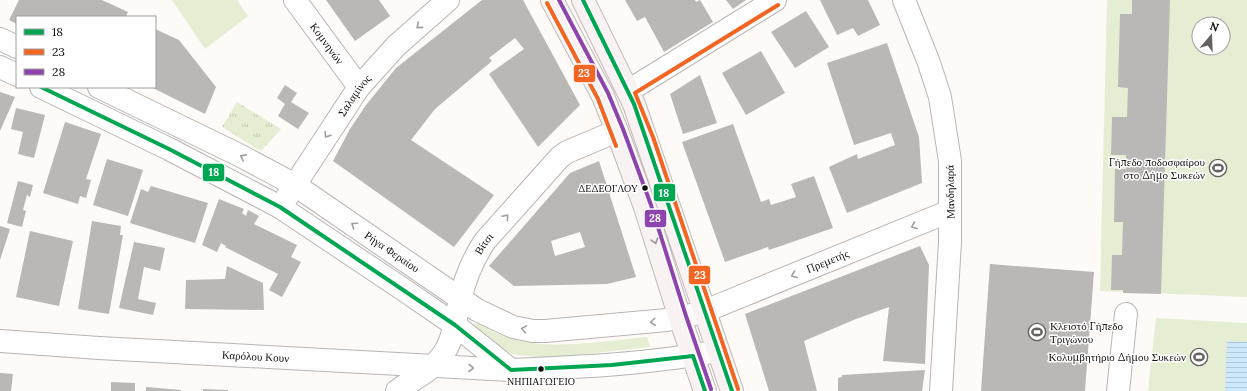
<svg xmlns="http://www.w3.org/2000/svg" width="1247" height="391" font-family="Lora,serif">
<defs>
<pattern id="park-tufts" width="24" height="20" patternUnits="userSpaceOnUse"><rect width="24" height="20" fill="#e5edd2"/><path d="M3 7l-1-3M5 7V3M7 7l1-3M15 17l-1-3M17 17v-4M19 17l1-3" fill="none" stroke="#c3cab3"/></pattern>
<pattern id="water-rules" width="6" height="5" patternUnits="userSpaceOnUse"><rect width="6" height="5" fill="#cfe9fc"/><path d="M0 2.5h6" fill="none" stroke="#b1c7d7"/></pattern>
</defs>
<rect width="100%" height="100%" fill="#fdfaf8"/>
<path fill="#e5edd2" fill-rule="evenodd" d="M172 0H237L248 16 205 49Z
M1107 0H1247V297L1100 291ZM1199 24H1223V48H1199Z
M1156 318 1247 323V391H1148Z
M479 323C487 328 495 333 504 336 546 352 603 341 647 337L650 347 557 357H541L518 355 507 352 472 325Z"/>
<path fill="url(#park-tufts)" d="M237 102 281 129 261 151 222 127Z"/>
<path fill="url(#water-rules)" d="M1227 341 1247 342V391H1225Z"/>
<path fill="#bab7b7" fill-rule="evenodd" d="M19 0H102L128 12 126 17H17V24L9 20Z
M326 0H379L390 16 355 41Z
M482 0H523L580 105 538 147 489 74 524 49 515 38 489 58 492 61 435 109 411 140 494 195 454 247 333 161 350 129 366 105 396 68Z
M625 0H695L696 2 700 0 713 22 664 52 645 17 637 21Z
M726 0H746L733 9Z
M820 0H868L880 25 858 36 853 28 837 35Z
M1132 0H1170L1161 294 1123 293V290H1111L1112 255H1122L1123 222H1114L1115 169H1126V155H1111L1112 117H1127L1128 88 1118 87 1120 14H1132Z
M806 11 829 47 795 68 771 32Z
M155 29 179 40 216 87 205 114 151 87H155Z
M887 43 919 137 922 183 847 213 829 167 857 154 858 159 895 145 891 133 854 145 827 63Z
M761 51 785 93 746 115 722 73Z
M700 75 717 123 683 134 670 94Z
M285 85 297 93 291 102 309 113 298 129 278 116 285 104 277 98Z
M0 92 15 97 0 131Z
M16 108 45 115 34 158 18 154 23 132 11 129Z
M65 122 101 134 86 179 91 180 86 198 80 196 78 204 43 193Z
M733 124 761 202 769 199 771 205 796 197 791 184 814 176 833 228 769 250 768 247 725 262 682 142Z
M107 159 143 170 128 216 93 205Z
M599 161 636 277 607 284 514 286 489 266 570 173ZM580 232 585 247 555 256 551 241Z
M18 181 33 185 30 197 27 195 23 210 26 211 22 227 7 223Z
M151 186 208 203 195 243 130 223 141 189 148 192Z
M219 199 244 209 242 213 246 216 248 210 259 216 254 224 297 245 291 257 301 262 282 297 269 290 278 274 225 247 226 246 221 243 217 252 202 245Z
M92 221 121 226 120 235H123L109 314 78 309Z
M0 226 10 229 0 260Z
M30 231 73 241 59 306 16 297Z
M134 242 165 248 160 271 144 267 138 299 156 303 153 315 119 308Z
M920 246 929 265 925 364 883 361 889 307 856 319 804 341 817 391H769L745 314Z
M990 264 1094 272 1085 391H981Z
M227 266 263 283 264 310 185 309 186 280 225 279Z
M925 370 922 391H838V378L842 377V375Z
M0 373 13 374 11 391H0Z
M111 382 135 383V391H111Z
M146 387 181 390V391H146Z
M203 389 228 390V391H203Z"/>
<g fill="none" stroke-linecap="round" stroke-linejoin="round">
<defs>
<g id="minor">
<path id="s1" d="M295 0 359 87"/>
<path d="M904 0 929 63 940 97 950 161V242L941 391"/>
<path d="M0 39 17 47"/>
<path d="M0 67 17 75"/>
<path d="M41 87 169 149 280 207 404 290 455 325 511 370C580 367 650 364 718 351"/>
<path id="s2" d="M99 87 241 156 295 185 477 310 513 327 533 331H545L667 320 680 318 705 311 950 211"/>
<path d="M628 91 775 0"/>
<path id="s3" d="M287 197 359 87 396 46 448 0"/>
<path id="s4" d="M0 341 99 348 511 370"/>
<path id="s5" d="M397 391C411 380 430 372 441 357 454 341 455 319 460 300 465 278 473 259 485 241L560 157 567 152 617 131"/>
<path d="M1118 391 1126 314"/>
</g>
<path id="major" d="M552 0 603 96 617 131 645 207 680 318 705 391
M583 0 634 104 732 391"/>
</defs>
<use href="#minor" stroke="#b8b5b4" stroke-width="24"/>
<use href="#major" stroke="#c4baba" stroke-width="24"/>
<use href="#minor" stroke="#fffefe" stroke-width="22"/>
<use href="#major" stroke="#f8f2f3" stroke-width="22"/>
<defs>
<path id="bus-1" d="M583 0 634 104 732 391
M41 87 169 149 280 207 455 325 511 370 612 365 693 356 705 391"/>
<path id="bus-2" d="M547 3 598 99 616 146
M738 389 653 137 635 93 778 5"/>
<path id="bus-3" d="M559 0 608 93 623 129 651 205 686 316 711 389"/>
</defs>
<use href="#bus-1" stroke="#fff" stroke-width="7"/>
<use href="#bus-2" stroke="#fff" stroke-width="7"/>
<use href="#bus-3" stroke="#fff" stroke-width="7"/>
<use href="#bus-1" stroke="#00a651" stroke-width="4"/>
<use href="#bus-2" stroke="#f26522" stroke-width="4"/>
<use href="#bus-3" stroke="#8e44ad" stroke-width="4"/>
</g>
<defs><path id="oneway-chevron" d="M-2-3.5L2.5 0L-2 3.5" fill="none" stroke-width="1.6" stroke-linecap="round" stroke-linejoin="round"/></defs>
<g stroke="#a09e9e">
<use href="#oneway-chevron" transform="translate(419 26) rotate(139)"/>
<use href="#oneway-chevron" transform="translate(327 135) rotate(122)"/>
<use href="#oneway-chevron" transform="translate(243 157) rotate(-153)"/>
<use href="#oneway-chevron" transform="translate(506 217) rotate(-49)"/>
<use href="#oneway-chevron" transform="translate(354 225) rotate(-145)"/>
<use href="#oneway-chevron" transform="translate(914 226) rotate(158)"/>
<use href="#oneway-chevron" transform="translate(794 275) rotate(158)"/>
<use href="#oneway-chevron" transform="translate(653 322) rotate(175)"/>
<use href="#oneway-chevron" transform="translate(524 329) rotate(-170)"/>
<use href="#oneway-chevron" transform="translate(471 368) rotate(2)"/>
</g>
<use stroke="#9c9797" href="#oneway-chevron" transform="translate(655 241) rotate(72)"/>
<defs>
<symbol id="stadium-ring" viewBox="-11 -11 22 22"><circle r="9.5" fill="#fff" stroke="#64615f" stroke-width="1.5"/><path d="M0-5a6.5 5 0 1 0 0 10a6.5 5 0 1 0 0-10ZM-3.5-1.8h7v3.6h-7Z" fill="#64615f"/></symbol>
</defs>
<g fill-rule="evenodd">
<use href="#stadium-ring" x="1208" y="158" width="20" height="20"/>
<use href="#stadium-ring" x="1027" y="322" width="20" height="20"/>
<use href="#stadium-ring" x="1189" y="347" width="20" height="20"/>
</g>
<g fill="#110f0d" stroke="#fff" stroke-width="1.5">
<circle cx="645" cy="188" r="3.5"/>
<circle cx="541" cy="369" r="3.5"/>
</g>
<g text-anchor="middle" stroke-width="3" stroke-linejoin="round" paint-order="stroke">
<g font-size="10" fill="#110f0d" stroke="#fff" text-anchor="end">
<text x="638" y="192">ΔΕΔΕΟΓΛΟΥ</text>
<text x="541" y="385" text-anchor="middle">ΝΗΠΙΑΓΩΓΕΙΟ</text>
</g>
<g font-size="11" fill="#110f0d" stroke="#fff">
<text dy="4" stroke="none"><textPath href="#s1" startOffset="54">Κομνηνών</textPath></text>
<text dy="4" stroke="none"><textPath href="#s3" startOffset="122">Σαλαμίνος</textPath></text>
<text transform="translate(950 192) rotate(-91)" y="4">Μανδηλαρά</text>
<text dy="4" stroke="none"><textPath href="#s5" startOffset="178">Βίτσι</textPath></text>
<text dy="4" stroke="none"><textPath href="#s2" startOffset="337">Ρήγα Φεραίου</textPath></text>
<text dy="4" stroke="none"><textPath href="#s2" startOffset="806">Πρεμετής</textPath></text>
<text dy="4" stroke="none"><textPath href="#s4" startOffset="256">Καρόλου Κουν</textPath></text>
</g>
<g font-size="11" fill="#110f0d" stroke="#fff" text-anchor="end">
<text x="1205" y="166">Γήπεδο ποδοσφαίρου<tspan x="1205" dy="13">στο Δήμο Συκεών</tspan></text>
<text x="1050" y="330" text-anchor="start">Κλειστό Γήπεδο<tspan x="1050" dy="13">Τριγώνου</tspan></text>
<text x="1186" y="361">Κολυμβητήριο Δήμου Συκεών</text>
</g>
</g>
<g stroke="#fff" stroke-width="1.5">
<rect x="573" y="64" width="23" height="19" rx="4" fill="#f26522"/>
<rect x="202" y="163" width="23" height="19" rx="4" fill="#00a651"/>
<rect x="653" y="183" width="23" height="19" rx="4" fill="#00a651"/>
<rect x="644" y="209" width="23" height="19" rx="4" fill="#8e44ad"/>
<rect x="688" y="265" width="23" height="20" rx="4" fill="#f26522"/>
</g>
<g font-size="11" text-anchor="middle" font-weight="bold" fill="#fff">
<text x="584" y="77">23</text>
<text x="214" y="176">18</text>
<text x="664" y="197">18</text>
<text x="655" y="222">28</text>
<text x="700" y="279">23</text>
</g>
<rect x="16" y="16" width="140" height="72" fill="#ffffff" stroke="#a09f9e"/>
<rect x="24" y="29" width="20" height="6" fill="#00a651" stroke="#a09f9e"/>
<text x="52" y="36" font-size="12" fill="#110f0d">18</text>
<rect x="24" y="49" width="20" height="6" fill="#f26522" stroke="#a09f9e"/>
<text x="52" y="56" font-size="12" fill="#110f0d">23</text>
<rect x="24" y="69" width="20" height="6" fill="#8e44ad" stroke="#a09f9e"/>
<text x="52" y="76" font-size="12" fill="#110f0d">28</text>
<g transform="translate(1211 36) rotate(19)"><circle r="19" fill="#ffffff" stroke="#a09f9e"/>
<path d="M0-3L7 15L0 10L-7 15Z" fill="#64615f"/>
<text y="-6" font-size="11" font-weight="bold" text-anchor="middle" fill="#110f0d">N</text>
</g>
</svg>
